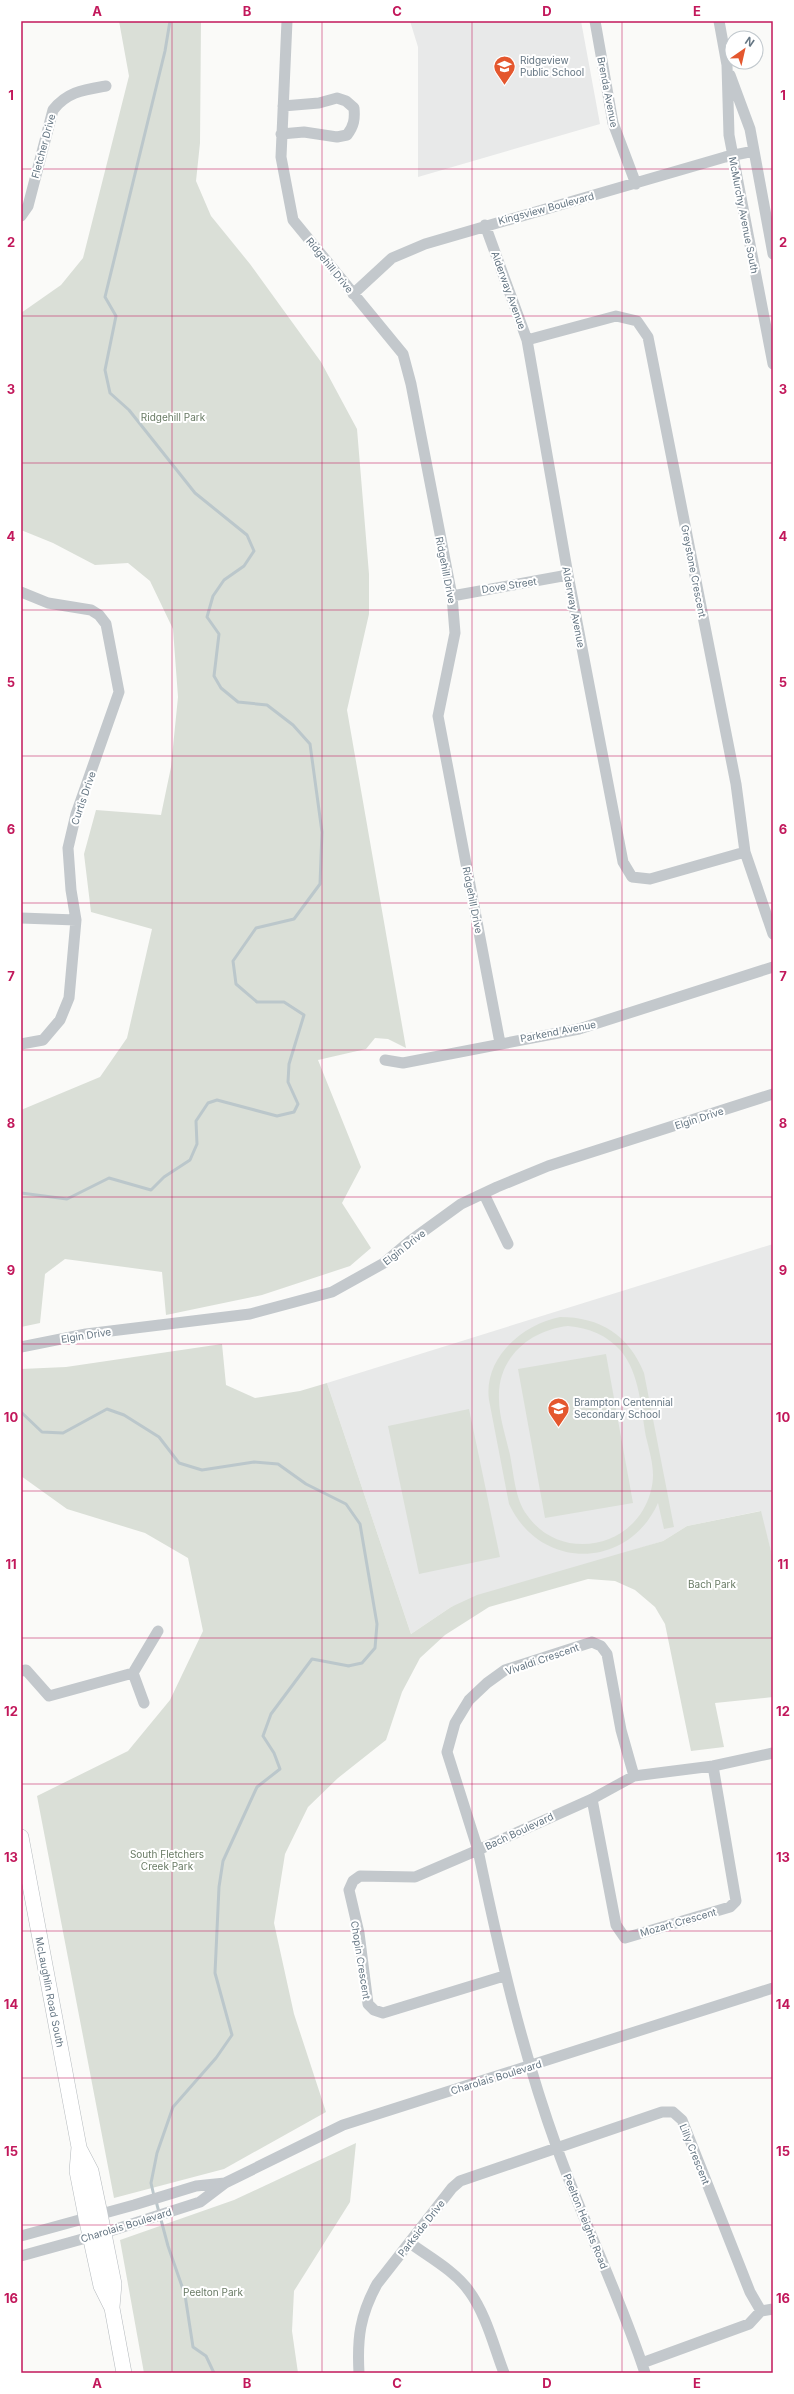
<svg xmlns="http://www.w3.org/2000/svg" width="794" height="2394" font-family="Inter,sans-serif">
<rect width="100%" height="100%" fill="#fafaf8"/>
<path fill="#e8e9e9" d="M410 21H581L600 124 418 177V47Z
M773 1244V1559L760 1511 687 1526 663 1541 451 1607 411 1634 327 1383Z"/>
<path fill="#dadfd7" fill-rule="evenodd" d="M119 21H201L200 143 196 181 211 216 250 264 321 362 357 429 369 574V614L347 710 406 1048 388 1039 375 1038 366 1049 318 1060 361 1167 342 1203 371 1248 350 1266 262 1295 166 1315 162 1272 65 1259 45 1274 40 1323 21 1327V1110L100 1077 127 1038 152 929 91 912 84 854 96 810 161 815 171 767 178 697 173 629 150 581 128 563 95 565 53 543 21 530V313L61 285 83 258 129 76Z
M560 1317C600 1317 629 1335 644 1373L674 1527 664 1529 658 1503C628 1570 540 1571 509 1504L489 1400C483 1358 523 1324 560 1317ZM568 1326C589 1328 607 1335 621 1351 640 1374 641 1409 646 1437 649 1449 653 1463 653 1475 653 1487 649 1500 643 1510 618 1552 556 1557 527 1515 515 1499 514 1475 510 1455 506 1437 499 1417 499 1399 497 1358 530 1330 568 1326Z
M222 1344 226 1385 255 1398 300 1391 327 1383 411 1634 451 1607 477 1595 663 1541 687 1526 761 1511 773 1559V1697L715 1703 724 1747 691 1751 665 1624 655 1607 635 1590 615 1581 588 1579 489 1607 445 1635 420 1658 402 1692 386 1740 338 1778 308 1807 285 1854 274 1923 294 2014 326 2112 224 2169 114 2198 37 1796 128 1751 170 1700 203 1631 188 1558 145 1533 67 1509 21 1476V1369L66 1367Z
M606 1354 633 1503 545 1518 518 1369Z
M469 1409 500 1557 419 1574 388 1426Z
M356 2143 350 2202 294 2291 292 2331 298 2373H144L120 2240 234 2200Z"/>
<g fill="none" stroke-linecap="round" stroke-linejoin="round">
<path stroke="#bbc7cb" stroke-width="3" d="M21 1193 67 1199 109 1178 151 1190 164 1177 190 1160 197 1144 196 1121 208 1103 217 1100 277 1116 294 1112 298 1104 288 1082 289 1064 304 1015 284 1002H257L236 984 233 961 256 928 294 919 320 884 322 832 310 744 293 725 267 705 238 702 221 688 214 676 219 634 207 617 213 596 224 580 244 566 254 551 247 535 195 493 129 410 110 393 105 370 116 316 105 297 165 51 170 21
M21 1412 42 1432 63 1433 107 1409 124 1415 159 1437 179 1463 202 1470 254 1462 278 1464 306 1484 346 1504 360 1524 377 1624 375 1648 362 1663 348 1666
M154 2196 151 2183 157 2153 173 2107 216 2058 232 2035 215 1973 219 1887 223 1861 257 1787 280 1769 274 1753 263 1736 271 1714 312 1659 349 1666
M156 2201 168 2246 185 2295 193 2347 206 2356 214 2373"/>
<defs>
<path id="major" d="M21 1837 79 2147 77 2171 86 2217 101 2286 112 2308 124 2373
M79 2148 91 2171 100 2214 114 2284 112 2307"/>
</defs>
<use href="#major" stroke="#b5babe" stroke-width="16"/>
<path stroke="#c3c8cc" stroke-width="11" d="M287 21 281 157 293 220 403 354 411 384 452 596 455 633 438 716 500 1043
M595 21 613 123 636 184
M719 21 727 65 729 135 773 364
M730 75 750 129 773 254
M281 134 304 132 337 137 347 135C354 126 355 119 354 108L346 101 337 98 319 103 283 106
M21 216 28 206 53 110C67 92 83 90 106 86
M485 225 527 340 568 575 623 862 632 877 650 879 745 852
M353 294 392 258 425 244 725 157 754 151
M527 340 616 316 637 321 648 337 736 784 745 852 773 934
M21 592 48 603 91 610 99 615 106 624 119 692 76 814 68 848 71 890 76 920 69 998 60 1020 43 1040 21 1044
M452 596 568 575
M21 918 76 920
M385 1060 403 1063 579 1029 773 967
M484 1194 508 1244
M21 1347 86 1334 250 1314 332 1292 384 1263 410 1241 461 1204 497 1187 548 1166 773 1094
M21 1671 26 1670 49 1696 133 1673 158 1631
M133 1673 144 1703
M592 1799 616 1925 625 1938 730 1907 736 1901 713 1766
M504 1976 383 2013 374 2010 368 2004 359 1933 349 1890 353 1881 360 1876 415 1877 478 1850 447 1752 455 1723 469 1700 487 1683 505 1670 592 1642 601 1646 607 1654 621 1730 634 1776
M21 2236 134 2205 196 2186 225 2183
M410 2243C429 2257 455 2271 469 2291 486 2314 494 2347 504 2373
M21 2256 104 2233 200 2202 225 2183 343 2125 773 1988
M761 2311 773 2309
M359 2373C357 2338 360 2315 377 2284L452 2188 460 2181 662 2112H673L682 2120 750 2292 761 2311 749 2324 642 2363
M645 2373C620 2296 584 2224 557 2148 522 2051 499 1951 478 1850L592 1799 634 1776 713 1766 773 1753"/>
<use href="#major" stroke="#fff" stroke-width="15"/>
</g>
<path fill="none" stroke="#c2185b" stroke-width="1" stroke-opacity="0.55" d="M172 21V2373M322 21V2373M472 21V2373M622 21V2373M21 169H773M21 316H773M21 463H773M21 610H773M21 756H773M21 903H773M21 1050H773M21 1197H773M21 1344H773M21 1491H773M21 1638H773M21 1784H773M21 1931H773M21 2078H773M21 2225H773"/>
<defs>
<symbol id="school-pin" viewBox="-11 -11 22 30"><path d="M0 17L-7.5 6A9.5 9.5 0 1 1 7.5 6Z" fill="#e4572e" stroke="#fff"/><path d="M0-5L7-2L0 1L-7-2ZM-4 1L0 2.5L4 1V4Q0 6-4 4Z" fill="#fff"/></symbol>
</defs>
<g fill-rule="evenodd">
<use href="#school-pin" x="492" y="54" width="25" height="34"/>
<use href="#school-pin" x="546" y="1396" width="25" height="34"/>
</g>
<g text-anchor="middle" stroke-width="4" stroke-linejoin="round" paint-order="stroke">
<g font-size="10" fill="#657683" stroke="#fff" text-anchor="start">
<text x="520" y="64">Ridgeview<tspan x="520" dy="12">Public School</tspan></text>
<text x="574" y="1406">Brampton Centennial<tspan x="574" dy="12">Secondary School</tspan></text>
</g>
<g font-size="10" fill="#657683" stroke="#fff">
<text transform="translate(608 92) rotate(79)" y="4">Brenda Avenue</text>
<text transform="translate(43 146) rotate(-75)" y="4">Fletcher Drive</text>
<text transform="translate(546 208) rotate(-15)" y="4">Kingsview Boulevard</text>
<text transform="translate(744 215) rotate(79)" y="4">McMurchy Avenue South</text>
<text transform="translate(330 265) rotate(51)" y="4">Ridgehill Drive</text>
<text transform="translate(509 290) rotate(70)" y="4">Alderway Avenue</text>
<text transform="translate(446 570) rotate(79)" y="4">Ridgehill Drive</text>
<text transform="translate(694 571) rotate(79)" y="4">Greystone Crescent</text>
<text transform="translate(509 585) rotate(-9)" y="4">Dove Street</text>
<text transform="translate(574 607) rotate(79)" y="4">Alderway Avenue</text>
<text transform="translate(83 798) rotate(-71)" y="4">Curtis Drive</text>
<text transform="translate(473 900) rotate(79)" y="4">Ridgehill Drive</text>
<text transform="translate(558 1031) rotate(-11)" y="4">Parkend Avenue</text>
<text transform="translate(699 1118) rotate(-18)" y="4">Elgin Drive</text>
<text transform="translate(404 1247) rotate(-38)" y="4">Elgin Drive</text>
<text transform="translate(86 1335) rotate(-9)" y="4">Elgin Drive</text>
<text transform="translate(542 1659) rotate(-19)" y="4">Vivaldi Crescent</text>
<text transform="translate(519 1831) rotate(-25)" y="4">Bach Boulevard</text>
<text transform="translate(678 1922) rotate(-16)" y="4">Mozart Crescent</text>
<text transform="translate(361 1960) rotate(81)" y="4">Chopin Crescent</text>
<text transform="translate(50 1992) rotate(79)" y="4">McLaughlin Road South</text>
<text transform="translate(496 2077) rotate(-17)" y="4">Charolais Boulevard</text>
<text transform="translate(695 2154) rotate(68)" y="4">Lilly Crescent</text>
<text transform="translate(586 2221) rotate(68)" y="4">Peelton Heights Road</text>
<text transform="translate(126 2225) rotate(-17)" y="4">Charolais Boulevard</text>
<text transform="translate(421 2228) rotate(-52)" y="4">Parkside Drive</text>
</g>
<g font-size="10" fill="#687a64" stroke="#fff">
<text x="173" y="421">Ridgehill Park</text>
<text x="712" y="1588">Bach Park</text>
<text x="167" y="1858">South Fletchers<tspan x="167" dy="12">Creek Park</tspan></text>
<text x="213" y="2296">Peelton Park</text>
</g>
</g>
<rect width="794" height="2394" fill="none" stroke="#ffffff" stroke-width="44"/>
<g transform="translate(744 50) rotate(34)"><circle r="19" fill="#ffffff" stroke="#c1c8cd"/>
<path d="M0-3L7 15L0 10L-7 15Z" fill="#e4572e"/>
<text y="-6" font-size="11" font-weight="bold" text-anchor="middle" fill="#657683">N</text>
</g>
<rect x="22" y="22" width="750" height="2350" fill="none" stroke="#c2185b" stroke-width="1.5"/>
<g font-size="13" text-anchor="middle" font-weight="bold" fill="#c2185b">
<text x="97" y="16">A</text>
<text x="247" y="16">B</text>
<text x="397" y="16">C</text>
<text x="547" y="16">D</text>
<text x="697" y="16">E</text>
<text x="11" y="100">1</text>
<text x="783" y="100">1</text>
<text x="11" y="247">2</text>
<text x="783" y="247">2</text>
<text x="11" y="394">3</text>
<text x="783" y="394">3</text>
<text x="11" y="541">4</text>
<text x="783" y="541">4</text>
<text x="11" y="687">5</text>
<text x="783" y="687">5</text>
<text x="11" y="834">6</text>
<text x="783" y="834">6</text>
<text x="11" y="981">7</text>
<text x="783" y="981">7</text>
<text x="11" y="1128">8</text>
<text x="783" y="1128">8</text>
<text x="11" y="1275">9</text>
<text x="783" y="1275">9</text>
<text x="11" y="1422">10</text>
<text x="783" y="1422">10</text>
<text x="11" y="1569">11</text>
<text x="783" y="1569">11</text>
<text x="11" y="1716">12</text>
<text x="783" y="1716">12</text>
<text x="11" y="1862">13</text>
<text x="783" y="1862">13</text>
<text x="11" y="2009">14</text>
<text x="783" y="2009">14</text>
<text x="11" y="2156">15</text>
<text x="783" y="2156">15</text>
<text x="11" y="2303">16</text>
<text x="783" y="2303">16</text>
<text x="97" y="2388">A</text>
<text x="247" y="2388">B</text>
<text x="397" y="2388">C</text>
<text x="547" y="2388">D</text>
<text x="697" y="2388">E</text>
</g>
</svg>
